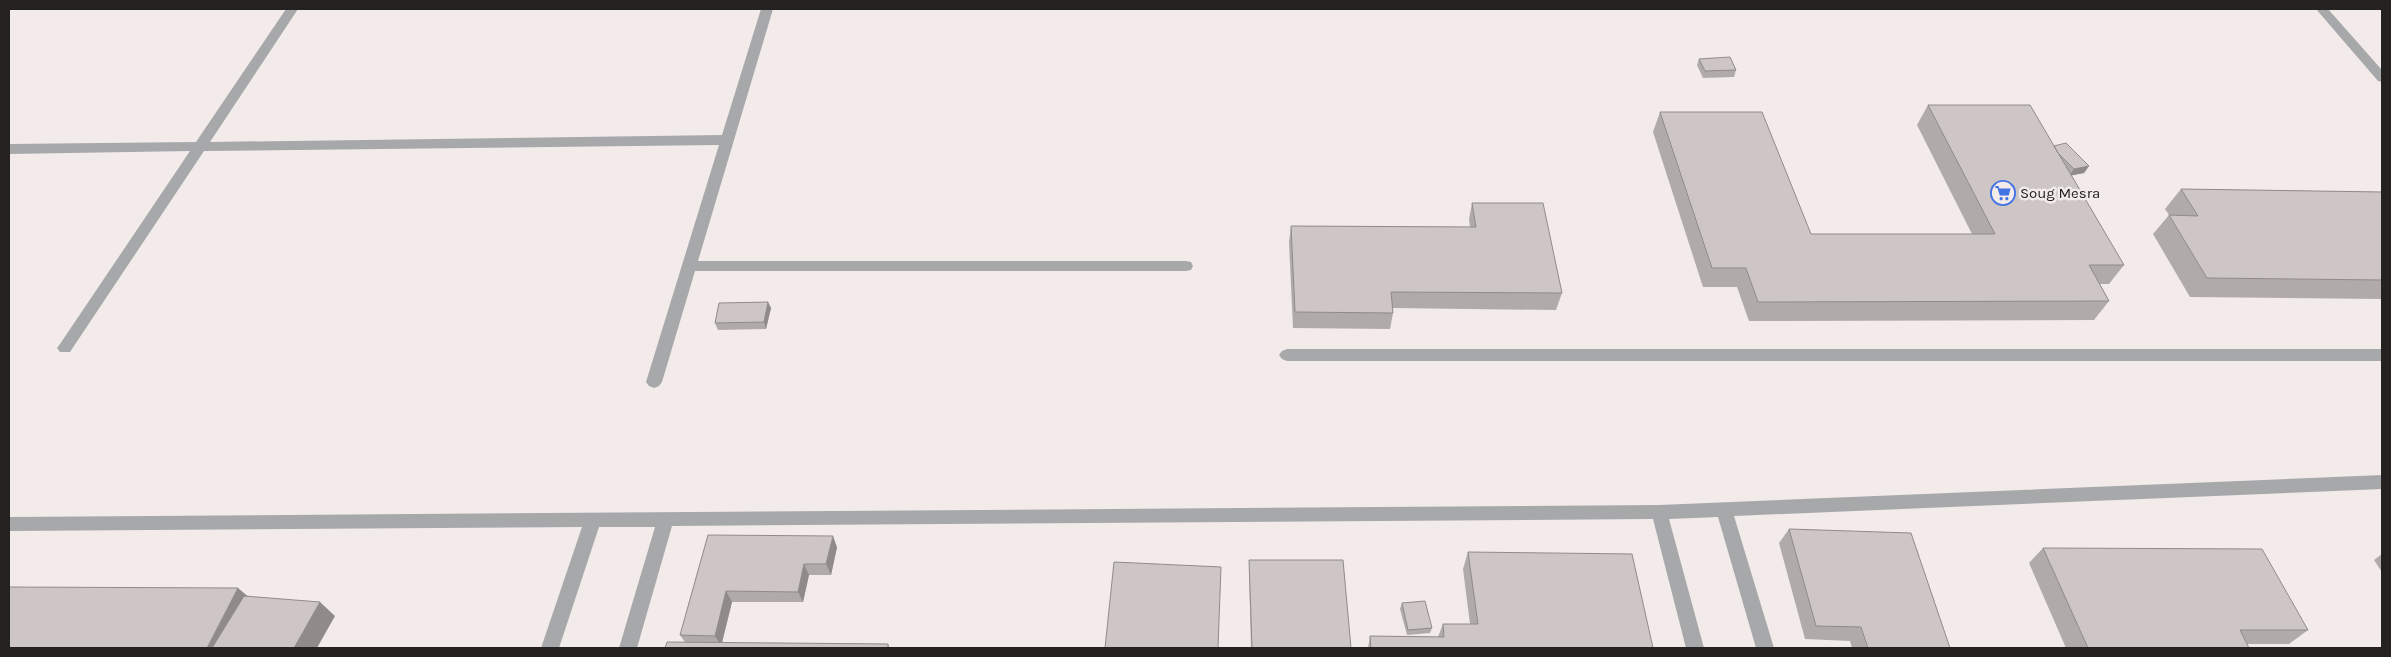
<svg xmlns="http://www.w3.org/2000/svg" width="2391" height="657" font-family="Karla,sans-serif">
<rect width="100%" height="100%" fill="#f2ebea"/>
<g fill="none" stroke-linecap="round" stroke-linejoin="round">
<path fill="#a7a8aa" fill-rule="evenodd" d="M286 9H298L210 142 722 135 761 9H773L698 261H1186L1191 262 1193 266 1191 270 1186 271H695L662 382 659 386 654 388 649 386 646 382 719 145 204 151 70 352H60L57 348 60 344 190 151 9 154V144L196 142Z
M2316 9H2328L2382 70V82L2378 81Z
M1287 349H2382V361H1287L1282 359 1279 355 1282 351Z
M2382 475V489L1734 516 1774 648H1756L1718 517 1669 519 1704 648H1686L1653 519 672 526 637 648H619L655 527H599L559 648H541L582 527 9 531V517L1659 505Z"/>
</g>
<path fill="#b0aaa9" d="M1699 59 1736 70 1734 77 1703 78 1697 65Z
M1928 105 2054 146 2089 166 2084 173 2071 175 2124 265 2109 284H2100L2109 301 2094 320 1749 321 1737 287H1703L1653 132 1660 112 1811 234H1972L1917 125Z
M2181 189 2382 192V299L2190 297 2153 234 2169 215 2165 209Z
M1472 203 1562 293 1556 310 1392 308 1393 313 1390 329 1293 328 1289 242 1291 226 1470 227 1469 219Z
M768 302 771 308 766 329 718 330 715 323Z
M1789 529 1950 648H1852L1850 641 1805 639 1779 543Z
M708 535 837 547 831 575H809L803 602H732L722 643 888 644 890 648H665L685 642 680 635Z
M2043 548 2308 630 2289 644H2247L2249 648H2066L2029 563Z
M1468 552 1653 648H1368L1370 636 1438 637 1443 624H1470L1463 569Z
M2382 554V572L2374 560Z
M1249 560 1351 648H1251L1249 571Z
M1402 603 1432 628 1430 633 1407 635 1400 609Z"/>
<path fill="#908b8a" d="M2089 166 2084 173 2069 176 2074 169Z
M768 302 771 308 766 329 764 322Z
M833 536 837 547 831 575 826 564Z
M804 564 809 575 803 602 798 592Z
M238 588 257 604 235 648H207Z
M726 591 732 602 721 646 715 636Z
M320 602 335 616 317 648H294Z"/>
<path fill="#cdc6c5" stroke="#908b8a" d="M1730 57 1736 70 1705 71 1699 59Z
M1928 105H2030L2124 265H2089L2109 301 1758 302 1746 268H1712L1660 112H1762L1811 234H1995Z
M2066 143 2089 166 2074 169 2058 153 2054 146Z
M2181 189 2382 192V280L2207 278 2169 215 2198 216Z
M1472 203H1543L1562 293 1391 292 1393 313 1295 312 1291 226 1476 227Z
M768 302 764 322 715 323 719 303Z
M1789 529 1911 533 1950 648H1868L1861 627 1816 626Z
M708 535 833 536 826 564H804L798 592 726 591 715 636 680 635Z
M2043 548 2262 549 2308 630H2240L2249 648H2088Z
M1468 552 1632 554 1653 648H1371L1370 636 1444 637 1443 624H1478Z
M1249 560H1343L1351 648H1252Z
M1114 562 1221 567 1218 648H1105Z
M9 587 238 588 207 648H9Z
M244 596 320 602 294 648H212Z
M1425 601 1432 628 1408 630 1402 603Z
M667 642 888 644V648H665Z"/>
<defs>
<symbol id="supermarket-ring" viewBox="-11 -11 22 22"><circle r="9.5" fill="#f2ebea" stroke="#4374e5" stroke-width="1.5"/><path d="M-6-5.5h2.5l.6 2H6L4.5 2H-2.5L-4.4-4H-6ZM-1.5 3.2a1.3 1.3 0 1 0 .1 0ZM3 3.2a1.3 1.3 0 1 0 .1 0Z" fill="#4374e5"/></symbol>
</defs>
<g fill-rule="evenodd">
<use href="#supermarket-ring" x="1989" y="179" width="28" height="28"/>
</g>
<g text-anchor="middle" stroke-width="5" stroke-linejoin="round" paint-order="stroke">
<g font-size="15" fill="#242221" stroke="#f2ebea" text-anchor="start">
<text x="2020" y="198">Soug Mesra</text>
</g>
</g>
<rect width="2391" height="657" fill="none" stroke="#242221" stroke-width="20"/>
</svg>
